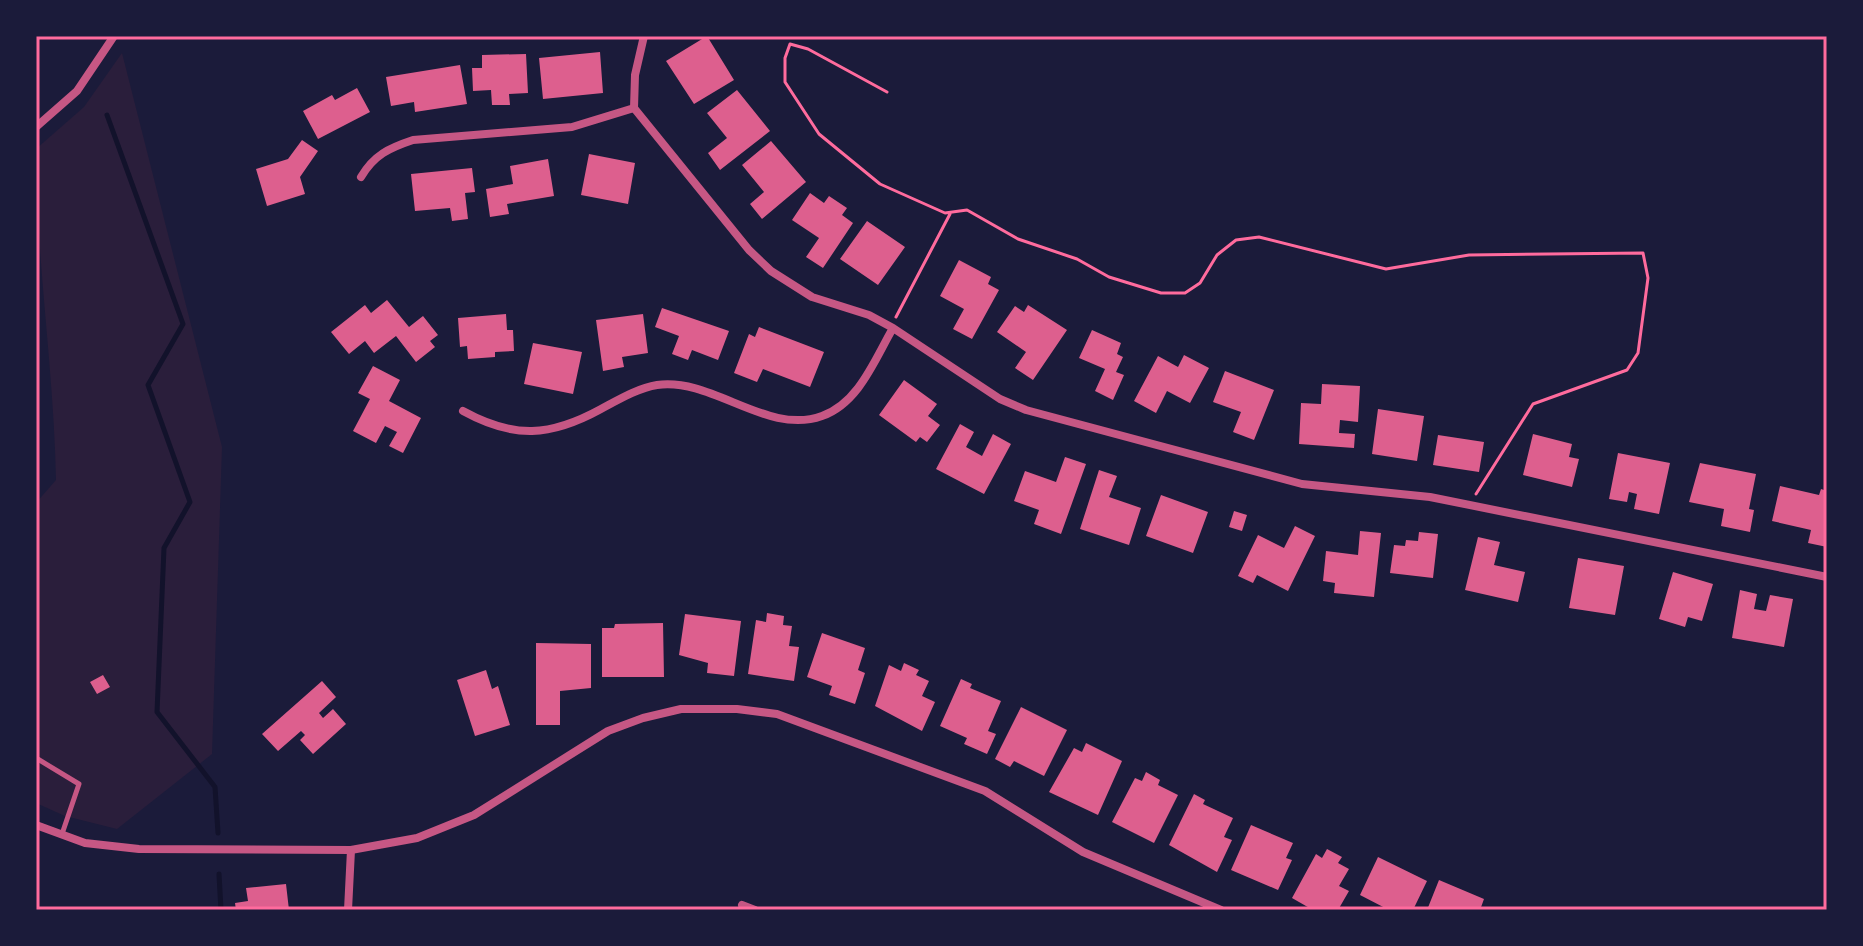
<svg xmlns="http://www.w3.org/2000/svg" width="1863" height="946" font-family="'Open Sans',sans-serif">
<rect width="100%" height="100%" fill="#1b1b3a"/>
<path fill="#2a1e3b" d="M122 53 222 447 212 754 117 829 65 816 36 803V503L56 480C54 369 36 260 36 149L84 107Z"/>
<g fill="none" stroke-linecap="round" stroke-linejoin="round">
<path stroke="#12122b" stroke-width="5" d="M107 115 183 324 148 385 190 502 164 548 157 712 215 787 218 833
M219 874 221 910"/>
</g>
<path fill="#dd5f8e" d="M707 36 734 80 694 104 666 61Z
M600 52 603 93 543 99 539 58Z
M526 54 528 93 509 94 510 105H492L491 90 473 91 472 68H482V55Z
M460 65 467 104 415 112 414 102 391 106 386 77Z
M357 88 370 112 318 139 303 111 332 95 335 100Z
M737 90 770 131 720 170 708 153 727 138 707 113Z
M302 140 318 151 300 177 305 194 267 206 256 169 288 159Z
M771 141 806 182 762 219 750 204 764 192 742 165Z
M589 154 635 163 628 204 581 195Z
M548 159 554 196 507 204 509 214 490 217 486 189 513 184 510 166Z
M472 168 475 192 465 193 468 219 452 221 450 208 415 211 411 174Z
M810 193 824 203 829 196 847 208 842 215 853 223 823 268 806 257 819 238 792 220Z
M867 221 905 247 878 285 840 259Z
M959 260 991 277 988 284 999 290 972 339 953 329 964 309 940 296Z
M387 300 409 327 423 316 438 335 430 341 435 347 416 362 396 336 374 353 365 341 349 354 331 332 365 305 371 313Z
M1028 305 1067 330 1033 380 1015 368 1026 352 997 332 1015 306 1024 312Z
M662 308 729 331 718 360 692 350 688 360 672 354 679 336 655 327Z
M506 314 507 330H513L514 351 495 352V357L468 359 467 346 460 347 458 318Z
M643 314 648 353 622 357 624 367 603 371 596 320Z
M759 327 824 352 810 387 763 369 757 382 734 373 749 334 755 337Z
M1092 330 1121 343 1117 354 1123 357 1116 372 1124 375 1113 400 1095 391 1105 369 1079 358Z
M533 343 582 352 573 394 524 384Z
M1184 355 1209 368 1190 403 1167 391 1156 413 1134 401 1158 356 1178 367Z
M373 366 400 380 389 401 421 418 403 453 389 446 397 432 385 426 376 443 353 431 370 399 358 393Z
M1225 371 1274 390 1254 440 1233 432 1241 412 1213 402Z
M904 380 937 404 928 416 940 425 927 442 920 437 916 442 879 415Z
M1322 384 1360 386 1358 422 1340 420 1339 433 1355 434 1354 448 1299 444 1301 403 1321 404Z
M1378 409 1424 416 1417 461 1372 454Z
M960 424 974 432 966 447 982 456 993 434 1011 444 984 494 936 469Z
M1533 434 1572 444 1569 457 1579 459 1572 487 1523 475Z
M1438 435 1484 442 1479 472 1433 465Z
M1618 453 1670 463 1659 514 1634 509 1637 494 1629 492 1627 502 1609 499Z
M1065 457 1086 464 1061 534 1034 524 1039 510 1014 501 1025 471 1056 482Z
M1700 463 1756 474 1749 509 1754 510 1750 532 1721 526 1724 509 1689 502Z
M1099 470 1117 476 1109 497 1141 508 1129 545 1080 529Z
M1780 486 1819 495 1821 489 1827 491V547L1808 543 1811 530 1772 521Z
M1161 495 1208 512 1193 553 1146 536Z
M1234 511 1247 515 1242 531 1229 527Z
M1295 526 1315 536 1288 591 1257 575 1253 583 1238 576 1258 535 1284 548Z
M1360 531 1381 533 1374 597 1334 593 1335 583 1323 581 1326 551 1358 555Z
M1419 532 1438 534 1433 578 1390 573 1394 545 1405 546 1406 540 1418 541Z
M1478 537 1500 542 1494 565 1525 572 1518 602 1465 590Z
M1578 558 1624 566 1615 615 1569 608Z
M1673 572 1713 584 1702 621 1688 617 1685 627 1659 619Z
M1740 590 1757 594 1754 609 1766 611 1770 595 1793 599 1784 647 1732 638Z
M767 613 784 616 783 625 792 626 789 646 799 647 794 681 748 674 756 620 766 622Z
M685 614 741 621 734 676 707 673 708 663 679 655Z
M663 623 664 677H602V628H614L615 624Z
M822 633 865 648 858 670 865 673 855 704 829 695 832 686 807 677Z
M536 643 591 644V688L560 691V725H536Z
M904 663 919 670 916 675 929 681 922 696 935 702 922 731 875 706 889 665 901 671Z
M486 670 492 689 498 686 510 725 475 736 457 680Z
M103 675 110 687 97 694 90 682Z
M961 679 972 684 970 688 1001 701 988 731 996 734 987 754 964 744 967 738 940 726Z
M322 681 336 697 319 713 323 718 333 709 346 724 313 754 300 740 305 735 301 731 278 751 262 734Z
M1021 707 1067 730 1044 776 1014 761 1010 767 995 759Z
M1086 743 1122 761 1098 815 1049 792 1074 748 1082 752Z
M1146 772 1160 780 1158 785 1178 795 1154 843 1112 822 1135 778 1142 781Z
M1194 794 1205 800 1203 804 1233 818 1224 837 1232 840 1217 872 1169 845Z
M1251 825 1293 843 1286 858 1292 860 1278 890 1231 870Z
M1327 849 1342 857 1338 863 1349 869 1339 886 1349 891 1338 910H1313L1292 898 1316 854 1322 858Z
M1378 857 1427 881 1413 910H1389L1360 895Z
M1439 880 1484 899 1480 910H1427Z
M286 884 289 910H236L235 903 248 901 246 888Z"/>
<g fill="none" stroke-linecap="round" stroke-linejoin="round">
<path stroke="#ff6b9d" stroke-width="3" d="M887 92 808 49 790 44 785 58V82L819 134 880 184 945 213 967 210 1018 239 1077 259 1109 277 1161 293H1185L1200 283 1217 255 1236 240 1259 237 1386 269 1469 255 1643 253 1648 278 1638 353 1627 370 1533 404 1476 494
M896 317 950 214"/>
<path stroke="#c65784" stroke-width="5" d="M36 758 79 784 62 834"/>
<path stroke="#c65784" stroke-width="8" d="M644 36 635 75 634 108 749 250 771 271 812 297 869 315 893 328 1000 399 1026 410 1302 484 1430 497 1827 577
M36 127 77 91 114 36
M361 177C374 155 389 148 413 140L572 127 634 108
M463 411C514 439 550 437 601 409 618 400 638 388 657 385 713 377 767 436 822 416 859 403 875 359 893 328
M36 825 85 843 139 849 351 850 417 838 474 815 608 731 643 718 681 709H737L777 714 985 791 1083 852 1221 910
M742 905 755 910
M348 910 351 850"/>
</g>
<rect width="1863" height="946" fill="none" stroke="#1b1b3a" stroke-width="76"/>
<rect x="38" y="38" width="1787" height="870" fill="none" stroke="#ff6b9d" stroke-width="3"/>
</svg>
